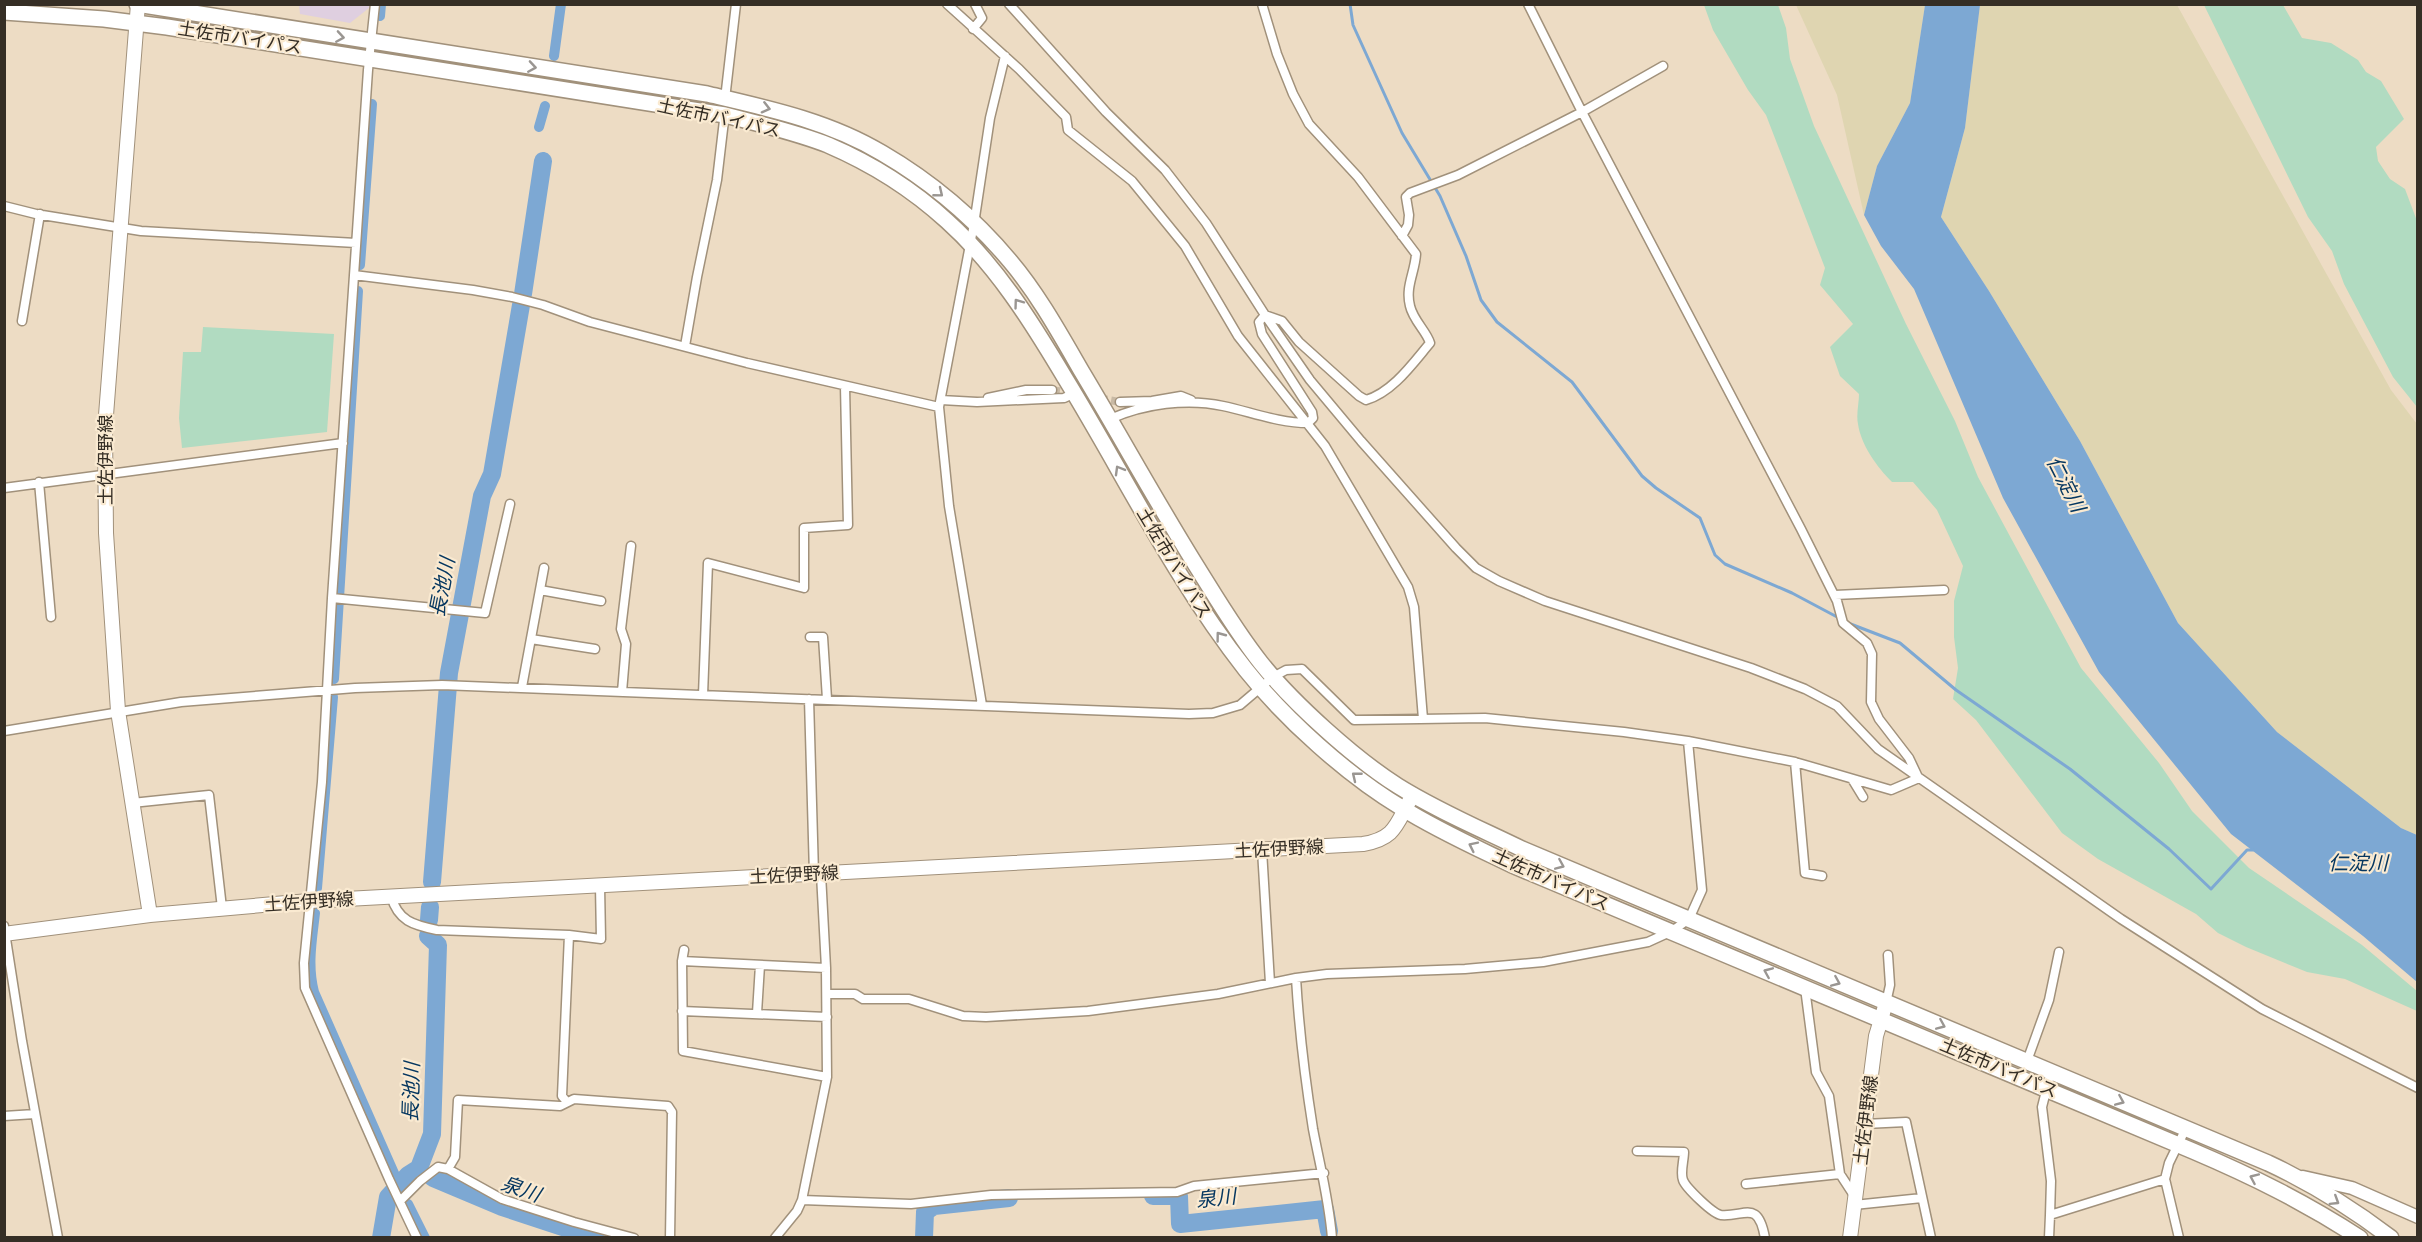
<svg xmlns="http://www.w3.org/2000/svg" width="2422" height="1242" font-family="Inter,'Noto Sans JP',sans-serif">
<rect width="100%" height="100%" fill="#eddcc4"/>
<path fill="#dfcfe0" d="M299 5V4L369 5V8L350 23 300 14Z"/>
<path fill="#b1dbc1" d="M1704 5H1778L1786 28 1790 59 1814 126 1906 324 1955 421 1978 477 2081 668 2159 763 2192 811 2249 868 2362 945 2417 991V1011L2345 979 2307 972 2246 947 2218 933 2196 914 2098 859 2062 833 1976 720 1953 699 1958 668 1954 637V601L1963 566 1937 510 1913 482H1892C1877 467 1861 445 1858 424 1856 415 1859 403 1859 394L1840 376 1830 347 1853 324 1820 285 1825 268 1766 115 1748 90 1713 30Z
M2204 5H2283L2302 38 2331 43 2358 60 2366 72 2381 81 2404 119 2376 147 2378 161 2390 179 2405 189 2417 221V407L2393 377 2344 284 2332 251 2308 217Z
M203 327 334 334 327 432 182 448 179 418 183 352H201Z"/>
<path fill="#dfd5b1" d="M1796 5H1925L1910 103 1877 166 1864 215 1837 95Z
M1980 5H2177L2391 390 2417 424V835L2401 828 2277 732 2178 623 2080 441 1989 291 1941 217 1965 128Z"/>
<path fill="#7da8d3" d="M1925 5H1980L1965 128 1941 217 1989 291 2080 441 2178 623 2277 732 2401 828 2417 835V982L2363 936 2231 834 2099 672 2003 498 1914 289 1881 246 1864 215 1877 166 1910 103Z"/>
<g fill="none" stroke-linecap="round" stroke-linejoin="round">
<path stroke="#7da8d3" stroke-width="3" d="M1350 4 1353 25 1402 133 1440 196 1466 256 1481 300 1497 322 1572 382 1642 476 1656 488 1700 518 1715 555 1725 564 1792 593 1839 618
M1848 623 1900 643 1956 690 2070 769 2169 849 2211 889 2247 850H2253"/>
<path stroke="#7da8d3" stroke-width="10" d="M380 16 381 4
M554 56 561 4
M539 127 545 106
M360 265 372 104
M334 679 358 291
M317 888 333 697
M315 913C312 940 307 965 314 992L401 1189
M408 1204 425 1238"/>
<path stroke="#7da8d3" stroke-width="18" d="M523 294 543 161
M432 882 449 673 482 496 492 474 521 305
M429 920 430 907
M433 1178 502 1207 596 1238
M1153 1196H1179L1180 1224 1325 1209 1329 1231
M381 1238 388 1197 408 1175 419 1168 432 1134 438 945 428 936
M924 1238 925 1212 934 1206 1009 1198"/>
<path stroke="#c8b9a4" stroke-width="8" stroke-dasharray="8 4" stroke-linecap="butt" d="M1052 390 1120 402"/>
<defs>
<path id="street" d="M375 4 368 70 332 598 322 782 304 963 305 988 389 1179 417 1238
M947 4 1019 69 1066 117 1068 130 1132 181 1185 246 1238 336 1325 446 1408 587 1414 607 1423 719
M1009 4 1106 112 1165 170 1206 223 1265 315 1310 380 1361 441 1456 548 1476 568 1499 581 1545 601 1751 668 1805 689 1837 706 1878 749 2121 919 2262 1009 2418 1088
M1528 4 1582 112 1801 529 1837 601 1843 623 1867 643 1872 654 1871 702 1879 719 1909 758 1917 775
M973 29 982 18 975 4
M725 99 736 4
M4 206 36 214 141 231 356 243
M1402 236 1408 225 1409 215 1406 197 1410 193 1458 175 1582 112 1663 66
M354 275 473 290 512 297 543 305 590 322 747 363 939 407
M22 321 40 214
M685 346 697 277 717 180 725 112
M988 398 1026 390H1052
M941 400 977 402 1064 398 1075 393
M1120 402 1152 401 1181 396 1191 400
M1110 419C1144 404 1187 398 1223 406 1251 412 1279 423 1308 423L1313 418 1312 412 1262 334 1259 322 1265 315 1282 321 1299 342 1359 396 1366 400C1393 392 1413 363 1430 343 1427 332 1413 320 1410 306 1405 287 1415 272 1416 254L1358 177 1309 124 1293 94 1277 54 1262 4
M39 482 51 617
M4 488 343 443
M540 590 601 601
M1835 595 1944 590
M332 598 485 613 510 504
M810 637H823L827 699
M531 639 595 649
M522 687 544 568
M622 692 626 644 621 629 631 546
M703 695 708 563 804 588V528L848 525 845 386
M809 699 814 874
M982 705 949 506 939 407 974 224 990 118 1005 56
M4 731 181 702 355 688 442 685 1189 714 1213 713 1240 705 1273 677 1286 670 1302 669 1354 720 1485 718 1624 732 1688 741 1795 762 1891 790 1919 778
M1795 762 1805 873 1822 876
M1852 779 1863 797
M132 803 209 795 222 908
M1262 850 1270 983
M391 896C398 921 413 925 437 930L569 935 562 1096 567 1102
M4 926 22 1041 58 1238
M569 935 601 939 600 886
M682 961 684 950
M826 968 682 961 683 1051 827 1077
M1296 978C1299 1028 1305 1079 1313 1129 1320 1166 1329 1200 1332 1238
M1805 988 1816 1072 1829 1096 1840 1174 1855 1197
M827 994H855L863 999H909L963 1016 986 1017 1088 1011 1218 994 1296 978 1327 974 1465 969 1543 962 1648 942 1672 931 1689 919 1702 890 1688 741
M1886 1003 1890 985 1888 955
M682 1011 827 1017
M757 1013 760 965
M2027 1061 2049 1000 2059 952
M2051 1071 2042 1107 2051 1181 2050 1215 2165 1179
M4 1116 35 1114
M1865 1124 1906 1122 1931 1238
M1637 1151 1684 1152C1684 1160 1680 1173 1683 1180 1686 1188 1713 1214 1721 1215 1745 1217 1758 1199 1765 1238
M448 1169 455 1157 458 1100 560 1106 574 1099 668 1106 672 1112 670 1238
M1746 1184 1840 1174
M802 1200 911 1204 991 1195 1177 1192 1194 1186 1324 1173
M400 1201 420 1181 438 1167 448 1169 502 1199 574 1222 634 1238
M1854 1205 1922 1198
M775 1238 797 1211 802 1200 827 1077 826 968 821 874
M2049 1238 2050 1215
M2179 1238 2165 1179 2169 1163 2186 1128"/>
<path id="secondary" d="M2303 1177 2352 1188 2418 1217"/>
<path id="primary" d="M138 4 105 428 106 533 118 711 150 915
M4 934 150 915 309 901 1363 844C1398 838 1396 822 1413 795
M1850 1238 1876 1036 1886 1003"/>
<path id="highway" d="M137 4 707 94C767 108 829 121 882 153 930 181 974 218 1010 261 1038 294 1060 334 1082 372 1121 437 1157 503 1197 567 1217 599 1237 633 1261 663 1293 703 1355 759 1398 786 1438 811 1481 829 1522 849L2268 1163C2311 1183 2353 1209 2391 1238
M4 12 104 19 167 27 725 115C759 124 795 132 828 145 870 163 913 190 947 221 996 265 1031 321 1065 378 1125 476 1175 580 1246 670 1286 720 1347 775 1402 808 1437 830 1475 847 1512 865L2193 1151C2254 1177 2304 1202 2360 1238"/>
</defs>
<use href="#street" stroke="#a1917b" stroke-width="11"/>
<use href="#secondary" stroke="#a1917b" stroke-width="15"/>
<use href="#primary" stroke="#a1917b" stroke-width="16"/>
<use href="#highway" stroke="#a1917b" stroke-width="18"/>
<use href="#street" stroke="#fff" stroke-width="8"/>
<use href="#secondary" stroke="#fff" stroke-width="12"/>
<use href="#primary" stroke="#fff" stroke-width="14"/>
<use href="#highway" stroke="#fff" stroke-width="15"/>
</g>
<defs><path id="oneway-chevron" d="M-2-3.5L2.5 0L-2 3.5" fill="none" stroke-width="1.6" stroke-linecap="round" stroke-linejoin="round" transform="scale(1.5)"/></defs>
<g stroke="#9a9692">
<use href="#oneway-chevron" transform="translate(340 37) rotate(9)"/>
<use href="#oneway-chevron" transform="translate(532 67) rotate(9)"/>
<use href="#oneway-chevron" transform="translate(766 108) rotate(14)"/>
<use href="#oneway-chevron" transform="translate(939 193) rotate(39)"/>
<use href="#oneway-chevron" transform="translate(1018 303) rotate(-126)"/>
<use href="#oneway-chevron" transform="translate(1119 470) rotate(-120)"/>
<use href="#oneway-chevron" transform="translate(1220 636) rotate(-127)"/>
<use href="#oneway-chevron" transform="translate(1356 776) rotate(-141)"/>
<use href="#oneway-chevron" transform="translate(1473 846) rotate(-154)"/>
<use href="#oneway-chevron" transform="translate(1560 865) rotate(23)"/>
<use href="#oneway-chevron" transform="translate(1768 972) rotate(-157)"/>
<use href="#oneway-chevron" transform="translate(1836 982) rotate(23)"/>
<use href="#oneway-chevron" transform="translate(1941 1025) rotate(23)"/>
<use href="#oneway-chevron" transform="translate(2120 1101) rotate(23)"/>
<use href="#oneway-chevron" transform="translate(2254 1178) rotate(-156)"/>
<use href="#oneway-chevron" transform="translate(2335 1201) rotate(32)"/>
</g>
<g text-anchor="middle" stroke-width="4.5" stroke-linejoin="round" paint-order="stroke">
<g font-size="18" fill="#352e25" stroke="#faead1">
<text transform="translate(240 38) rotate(9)" y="6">土佐市バイパス</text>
<text transform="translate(719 118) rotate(12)" y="6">土佐市バイパス</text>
<text transform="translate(106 460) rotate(-90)" y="6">土佐伊野線</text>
<text transform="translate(1174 563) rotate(59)" y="6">土佐市バイパス</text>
<text transform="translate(1279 849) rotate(-3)" y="6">土佐伊野線</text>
<text transform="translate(794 875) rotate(-3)" y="6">土佐伊野線</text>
<text transform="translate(1551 880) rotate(24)" y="6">土佐市バイパス</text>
<text transform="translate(309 902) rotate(-4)" y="6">土佐伊野線</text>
<text transform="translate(1999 1068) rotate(23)" y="6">土佐市バイパス</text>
<text transform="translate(1866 1120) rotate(-83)" y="6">土佐伊野線</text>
</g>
<g font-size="20" font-style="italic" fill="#063760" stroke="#faead1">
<text transform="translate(2066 484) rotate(63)" y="7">仁淀川</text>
<text transform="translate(442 587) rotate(-79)" y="7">長池川</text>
<text x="2358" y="870">仁淀川</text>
<text transform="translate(411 1092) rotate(-88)" y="7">長池川</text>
<text transform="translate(521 1189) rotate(19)" y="7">泉川</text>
<text transform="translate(1216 1198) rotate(-6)" y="7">泉川</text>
</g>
</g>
<rect width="2422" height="1242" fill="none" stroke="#352e25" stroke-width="12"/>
</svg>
